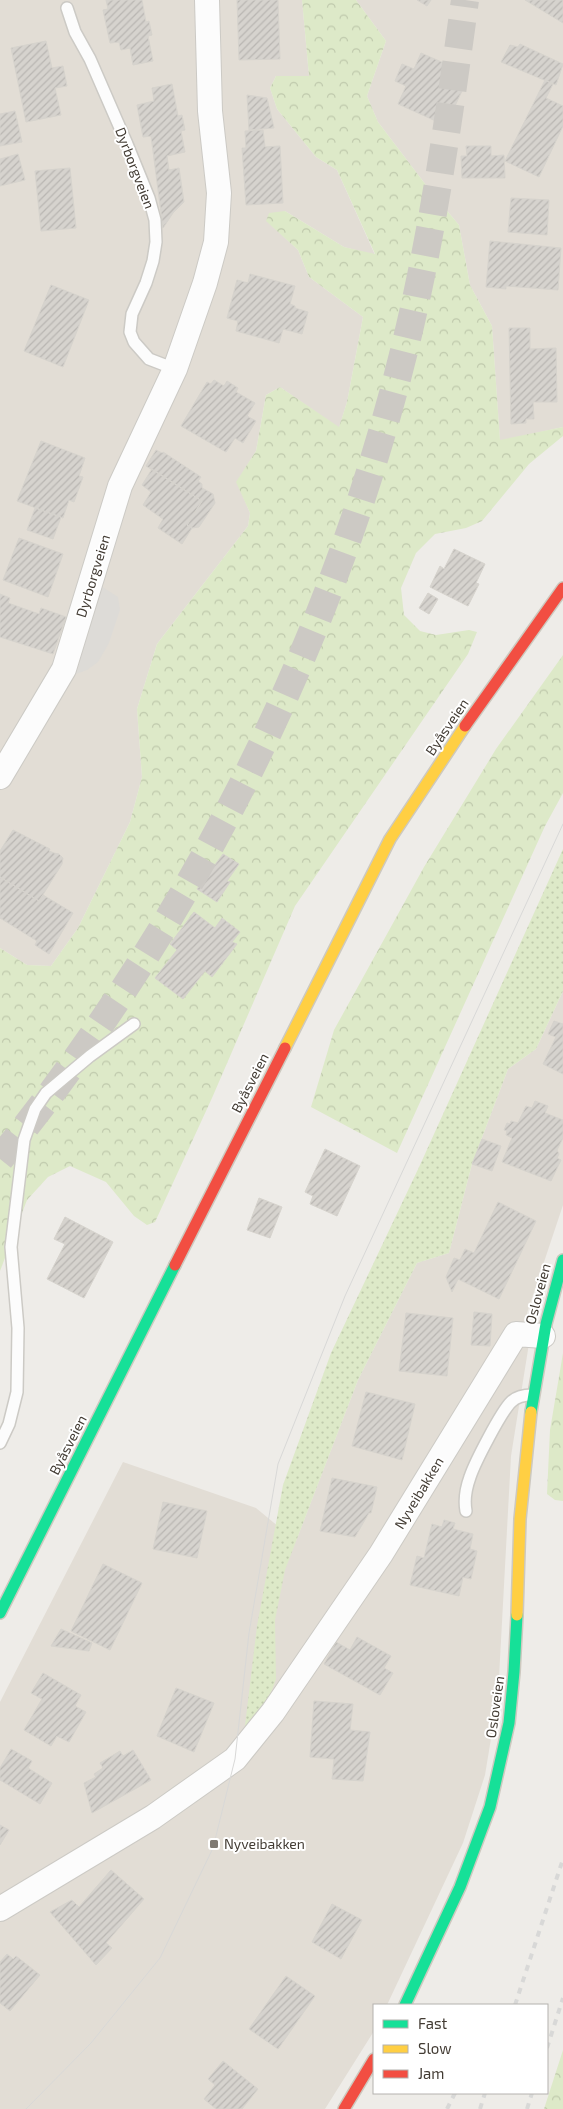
<svg xmlns="http://www.w3.org/2000/svg" width="563" height="2109" font-family="'Exo 2',sans-serif">
<defs>
<pattern id="grass-dots" width="8" height="8" patternUnits="userSpaceOnUse" patternTransform="scale(1.25)"><rect width="8" height="8" fill="#dde9c8"/><path d="M2 2h.1M6 6h.1" fill="none" stroke="#bfc9ac" stroke-width="1.8" stroke-linecap="round"/></pattern>
<pattern id="forest-crowns" width="20" height="18" patternUnits="userSpaceOnUse" patternTransform="scale(1.25)"><rect width="20" height="18" fill="#dde9c8"/><path d="M2 6a3 3 0 1 1 6 0M12 15a3 3 0 1 1 6 0" fill="none" stroke="#bfc9ac"/></pattern>
<pattern id="building-hatch" width="6" height="6" patternUnits="userSpaceOnUse" patternTransform="scale(1.25)"><rect width="6" height="6" fill="#d6d3ce"/><path d="M-1 1l2-2M0 6l6-6M5 7l2-2" fill="none" stroke="#b9b6b2"/></pattern>
</defs>
<rect width="100%" height="100%" fill="#eeece8"/>
<path fill="#e2ddd5" d="M0 0H302L309 76H276L270 88 277 109 316 157 337 170 375 255 344 247 285 211 267 221 298 250 309 277 363 317 347 402 339 428 280 387 266 395 256 451 237 482 250 513 248 526 157 644 137 709 142 777 130 822 78 928 51 966 27 965 0 948Z
M356 0H563V427L500 441 492 326 470 285 459 225 432 193 378 122 367 96 386 41Z
M563 991V1205L527 1313 531 1331 511 1456 498 1696 485 1775 463 1843 387 2005H374V2031L325 2109H0V1702L123 1462 256 1508 296 1541 358 1380 417 1263 449 1253 472 1164 508 1069 536 1049Z"/>
<path fill="url(#grass-dots)" d="M563 849V991L536 1049 508 1069 472 1164 449 1253 417 1263 358 1380 285 1570 275 1620 276 1679 267 1704 243 1742 257 1626 283 1485 331 1353 420 1165Z"/>
<path fill="url(#forest-crowns)" d="M302 0H356L386 41 367 96 378 122 432 193 459 225 470 285 492 326 500 440 563 427V436L529 464 482 521 466 528 435 534 416 553 401 588 404 615 420 631 436 635 469 630 477 632 468 654 295 906 212 1098 155 1222 147 1225 134 1216 106 1182 70 1166 48 1177 27 1200 0 1271V948L27 965 51 966 78 928 130 822 142 777 137 709 157 644 248 526 250 513 236 482 256 451 266 395 280 387 339 427 347 402 363 317 309 277 298 250 266 221 269 213 285 211 344 247 375 254 337 170 316 157 277 109 270 88 276 76H309Z
M563 655V793L545 826 397 1153 311 1107 334 1030 424 867 496 749Z
M563 1353V1501L555 1500 547 1494 550 1430Z
M563 2050V2109H544Z"/>
<path fill="#dddbd7" d="M101 586 118 597 120 610 109 643 98 662 87 670 73 675Z"/>
<path fill="url(#building-hatch)" stroke="#d6d3cd" d="M106 0H142L146 22 149 21 152 35 148 36 153 61 133 65 130 48 121 50 119 42 110 43 103 10 108 9Z
M237 0H278L280 59 239 60Z
M417 0H431L427 6Z
M525 0H563V23Z
M46 41 52 68 63 66 67 86 55 88 61 115 26 122 11 48Z
M520 44 563 64 556 85 501 62 510 45 518 47Z
M421 53 462 71 454 88 462 91 453 110 446 107 438 122 398 104 406 86 395 81 402 64 414 69Z
M545 80 553 84 546 98 563 106V126L539 177 505 161Z
M172 84 178 116 182 115 185 130 181 131 185 152 167 156 169 170 179 168 184 202 173 213 163 228 151 136 143 137 137 105 154 101 152 88Z
M247 95 267 98 274 128 249 130Z
M15 111 22 142 0 146V114Z
M263 130 265 147 280 146 283 203 246 205 242 148H246L245 131Z
M466 146H491V156L504 155 505 178H462L461 156H467Z
M18 154 25 180 0 186V159Z
M70 168 76 228 41 231 35 171Z
M511 198 549 200 547 235 508 232Z
M490 241 561 248 558 290 506 286V289L486 287Z
M250 274 295 286 290 304 295 306V308L308 312 302 334 283 329 279 343 236 331 238 321 227 318 237 280 248 283Z
M51 285 89 300 63 367 24 351Z
M509 328H530V349L556 348 557 402H533L534 419H526V423L511 424Z
M214 380 224 386 227 381 238 388 236 392 255 403 247 416 256 421 243 443 235 438 226 452 181 426 207 382 211 384Z
M41 441 85 458 79 476 83 477 74 502 69 500 63 518 17 501Z
M156 450 162 453 163 452 201 477 198 481 202 484V488L213 494 215 503 199 527 192 528 187 525 202 501 146 466Z
M152 469 202 501 187 525 192 528 182 544 158 528 163 519 143 505 151 492 142 485Z
M35 508 61 517 53 539 27 530Z
M19 538 63 554 48 597 3 580Z
M454 549 485 564 476 583 479 584 468 606 430 587 440 566 444 569Z
M428 593 438 599 429 614 419 608Z
M0 594 10 598 8 603 39 614 41 608 66 617 53 654 0 637Z
M13 830 50 849 49 851 54 853 59 854 63 858 62 864 39 901 0 877V851Z
M223 854 239 864 227 881 230 882 217 902 197 889Z
M0 877 39 901 43 895 73 913 49 954 35 945 37 941 0 918Z
M194 912 215 928 222 918 240 932 232 942 237 944 212 977 205 971 183 999 155 978 177 950 170 944Z
M554 1021 563 1024V1074L543 1064 556 1037 548 1034Z
M535 1101 548 1106 545 1113 563 1120V1138L557 1150 559 1154 557 1158 561 1160 551 1181 502 1162 512 1138 506 1135 507 1131 504 1130 507 1123 510 1124 511 1121 518 1123 526 1106 532 1108Z
M482 1139 501 1146 492 1171 472 1164Z
M325 1149 360 1166 337 1216 310 1204 313 1196 305 1192Z
M259 1198 282 1207 270 1238 247 1230Z
M498 1202 536 1221 499 1299 458 1279 452 1292 446 1277 454 1258 460 1260 465 1249 474 1253Z
M65 1217 113 1242 84 1298 47 1279 65 1244 54 1239Z
M474 1312 492 1314 490 1346 471 1345Z
M406 1313 453 1318 447 1376 399 1371Z
M366 1392 415 1404 402 1460 352 1446Z
M332 1478 377 1487 371 1513H369L355 1537 320 1531Z
M163 1502 207 1511 197 1558 153 1549Z
M444 1520 455 1523 453 1529 473 1534 470 1549 477 1551 471 1579 463 1577 459 1596 410 1585 417 1556 424 1558 432 1524 442 1527Z
M103 1564 142 1583 110 1650 71 1631Z
M61 1629 92 1643 89 1651 51 1646Z
M357 1637 391 1656 384 1668 393 1673 380 1695 324 1664 336 1642 350 1650Z
M43 1673 81 1695 75 1706 86 1712 69 1742 57 1736 51 1746 24 1730 42 1699 31 1693Z
M176 1688 214 1703 194 1752 157 1736Z
M314 1701 353 1704 350 1730 370 1732 363 1781 332 1779 334 1759 310 1757Z
M11 1749 32 1761 28 1768 52 1783 40 1804 0 1780V1768Z
M133 1750 151 1780 92 1813 84 1783 96 1777 94 1774 103 1768 100 1763 120 1751 123 1756Z
M0 1825 9 1830 0 1845Z
M111 1870 144 1899 106 1943 112 1948 96 1965 50 1912 72 1900 79 1907Z
M332 1904 362 1920 341 1959 312 1942Z
M7 1954 13 1959 16 1956 40 1975 10 2011 0 2003V1962Z
M286 1976 315 1996 278 2049 249 2029Z
M223 2061 258 2089 242 2109H216L204 2099 215 2085 208 2079Z"/>
<g fill="none" stroke-linecap="round" stroke-linejoin="round">
<path stroke="#ccc9c4" stroke-width="28" stroke-dasharray="28 14" stroke-linecap="butt" d="M0 1159C196 917 339 630 410 326 435 219 450 109 465 0"/>
<defs>
<path id="lane" d="M67 8 75 32 90 59 127 144 149 198 155 220 156 242 153 261 146 283 132 314 130 332 134 342 149 359 175 369
M0 1443 9 1424 17 1392 18 1328 11 1247 24 1140 35 1109 46 1093 90 1056 134 1024
M466 1511C464 1500 466 1488 470 1477 475 1462 501 1412 511 1402 517 1396 525 1395 532 1395"/>
<path id="street" d="M0 777 64 669 120 486 175 369 205 283 216 242 219 193 210 111 207 0
M0 1909 153 1817 235 1759 273 1712 381 1554 516 1334 543 1336"/>
<path id="fast" d="M531 1412 546 1324 563 1260
M0 1613 175 1265
M405 2005 460 1887 490 1807 509 1723 514 1672 517 1615"/>
<path id="slow" d="M285 1048 390 839 465 726
M517 1615 520 1519 531 1412"/>
<path id="jam" d="M465 726 563 588
M175 1265 285 1048
M344 2109 374 2059"/>
</defs>
<use href="#lane" stroke="#cccac5" stroke-width="14"/>
<use href="#street" stroke="#cccac5" stroke-width="26"/>
<use href="#fast" stroke="#cdc9bf" stroke-width="14"/>
<use href="#slow" stroke="#cdc9bf" stroke-width="14"/>
<use href="#jam" stroke="#cdc9bf" stroke-width="14"/>
<use href="#lane" stroke="#fcfcfc" stroke-width="11"/>
<use href="#street" stroke="#fcfcfc" stroke-width="24"/>
<use href="#fast" stroke="#16e098" stroke-width="11"/>
<use href="#slow" stroke="#ffcf43" stroke-width="11"/>
<use href="#jam" stroke="#f24e42" stroke-width="11"/>
<path stroke="#d8d8d7" stroke-width="1" d="M26 2109 91 2043 160 1958 213 1848 235 1759 249 1633 278 1464 345 1296 563 824"/>
<path stroke="#d8d8d7" stroke-width="4" stroke-dasharray="6 6" stroke-linecap="butt" d="M515 2005 563 1859
M547 2048 563 1998
M447 2109 455 2093
M480 2109 485 2093
M527 2109 532 2093"/>
</g>
<rect fill="#7f7a73" stroke="#fff" stroke-width="2" x="209" y="1839" width="10" height="10" rx="2.5"/>
<g text-anchor="middle" stroke-width="4" stroke-linejoin="round" paint-order="stroke">
<g font-size="14" fill="#433c34" stroke="#fff">
<text transform="translate(135 168) rotate(69)" y="5">Dyrborgveien</text>
<text transform="translate(93 576) rotate(-73)" y="5">Dyrborgveien</text>
<text transform="translate(447 727) rotate(-56)" y="5">Byåsveien</text>
<text transform="translate(250 1083) rotate(-63)" y="5">Byåsveien</text>
<text transform="translate(538 1294) rotate(-75)" y="5">Osloveien</text>
<text transform="translate(68 1445) rotate(-63)" y="5">Byåsveien</text>
<text transform="translate(419 1493) rotate(-59)" y="5">Nyveibakken</text>
<text transform="translate(495 1707) rotate(-82)" y="5">Osloveien</text>
</g>
<g font-size="14" fill="#433c34" stroke="#fff" text-anchor="start">
<text x="224" y="1849">Nyveibakken</text>
</g>
</g>
<rect x="373" y="2004" width="175" height="90" fill="#ffffff" stroke="#b4b1ae"/>
<rect x="383" y="2020" width="25" height="8" fill="#16e098" stroke="#b4b1ae"/>
<text x="418" y="2029" font-size="15" fill="#433c34">Fast</text>
<rect x="383" y="2045" width="25" height="8" fill="#ffcf43" stroke="#b4b1ae"/>
<text x="418" y="2054" font-size="15" fill="#433c34">Slow</text>
<rect x="383" y="2070" width="25" height="8" fill="#f24e42" stroke="#b4b1ae"/>
<text x="418" y="2079" font-size="15" fill="#433c34">Jam</text>
</svg>
